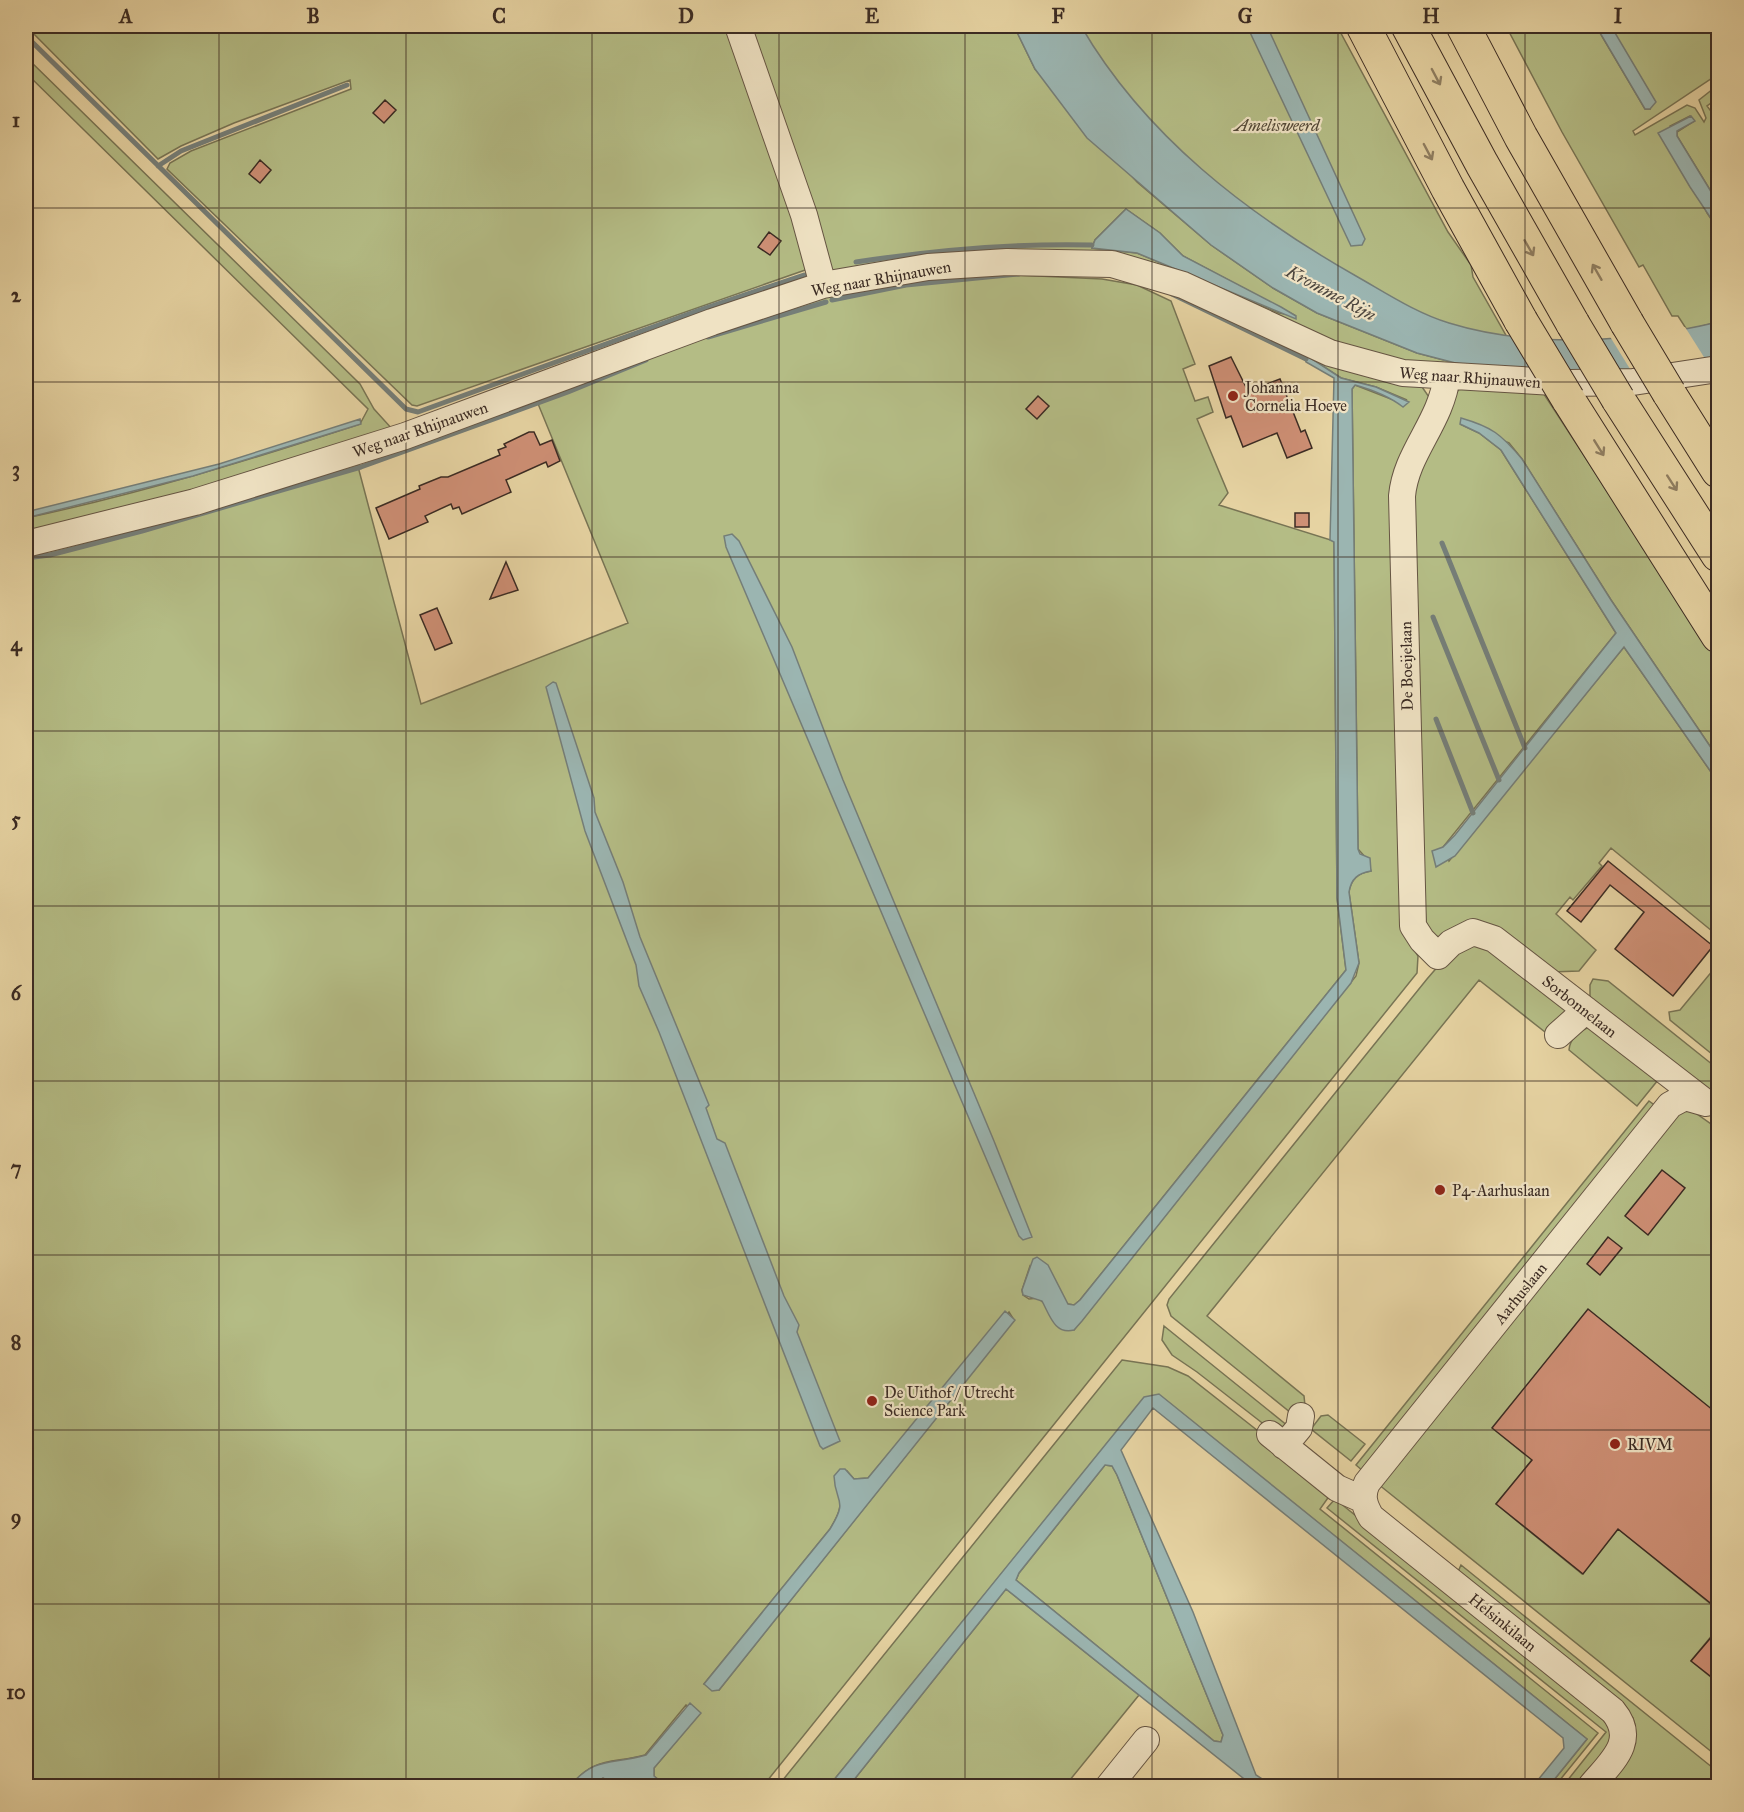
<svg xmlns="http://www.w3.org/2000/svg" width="1744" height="1812" font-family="'IM FELL Great Primer',serif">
<rect width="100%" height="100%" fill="#e6d3a2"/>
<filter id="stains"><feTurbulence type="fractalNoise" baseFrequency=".00333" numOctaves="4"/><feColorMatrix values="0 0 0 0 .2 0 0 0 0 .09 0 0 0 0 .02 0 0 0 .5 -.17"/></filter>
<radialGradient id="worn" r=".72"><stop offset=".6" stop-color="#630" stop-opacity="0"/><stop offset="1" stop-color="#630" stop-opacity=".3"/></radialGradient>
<path fill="#b4bc85" stroke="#787454" stroke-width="1.5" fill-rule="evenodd" d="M26 26H729L811 268 417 406 412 405 167 169 170 163 191 151 351 89 350 80 234 123 181 146 158 159Z
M749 26H1014L1035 69 1137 182 1211 245 1273 288 1317 313 1417 353 1463 365 1374 361 1146 266 836 276 825 263ZM1126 209 1160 233 1183 256 1296 316 1279 313 1137 253 1092 248 1095 240Z
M1061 26H1337L1448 232 1471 265 1473 277 1512 346 1409 322 1235 221Z
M1506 26H1596L1645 109H1650L1611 26H1718V74L1633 131 1635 135 1687 105 1695 108 1704 122 1706 118 1699 100 1718 85V98L1707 106 1710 110 1718 104V203L1677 136V132L1694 121 1690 116 1670 126 1707 213 1718 229V322L1687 330 1678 316H1672L1643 265 1639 267 1562 132Z
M26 57 360 384 374 409 394 431 26 538V518C139 494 250 460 360 424L368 409 26 73Z
M950 272 1102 279 1137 285 1171 301 1195 364 1183 369 1195 401 1208 397 1213 412 1197 419 1228 493 1219 505 1334 541 1337 898 1346 970 1080 1300 1074 1305 1068 1304 1030 1266 1022 1290 1023 1295 1029 1299 1038 1298 1074 1330 1356 976 1359 963 1349 892C1351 879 1358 873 1371 871L1366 858 1358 849 1352 389 1355 385 1396 401 1407 400 1376 387 1341 378 1301 352 1420 384 1429 397 1403 460 1405 934 1418 956 1417 973 763 1786H666L654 1776V1768L700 1713 686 1705 645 1755C611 1764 595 1756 570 1786H26V546L356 459 421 704 628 623 534 394 777 305ZM1009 1312 1014 1320 719 1690 704 1684 830 1529C837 1517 844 1505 838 1492L847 1471 854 1479 868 1478Z
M1461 387 1540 388 1718 661V758L1611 600 1522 459 1509 443 1460 424 1479 433 1501 450 1616 633 1443 847 1449 861 1624 647 1718 782V936L1611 848 1599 863 1602 866 1573 900 1570 897 1556 914 1596 950 1579 971 1551 972 1521 950 1434 936 1426 929 1408 496 1456 393Z
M1480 939 1571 1009 1554 1031 1545 1032 1479 980 1207 1316 1304 1396 1305 1406 1296 1417 1171 1316 1167 1305 1169 1299 1427 979 1453 949Z
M1718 964V1059L1670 1020 1669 1012 1680 1010Z
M1593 979 1608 981 1718 1069V1101L1590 998V985Z
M1592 1026 1658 1080 1637 1106 1569 1050C1570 1037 1581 1030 1592 1026Z
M1649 1101 1657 1107 1364 1472 1356 1465Z
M1684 1110 1694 1112 1718 1129V1415L1532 1460 1496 1504 1582 1574 1618 1529 1718 1610V1628L1691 1661 1718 1683V1757L1378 1484 1674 1115Z
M1164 1326 1288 1426 1275 1433 1197 1372 1172 1355 1162 1340Z
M1122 1360 1168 1367 1188 1376 1267 1438 1330 1495 1320 1509 1598 1733 1555 1786H1549L1587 1739 1159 1395 1144 1398 829 1786H778Z
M1328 1415 1365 1444 1351 1461 1311 1429 1321 1416Z
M1105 1465 1112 1466 1117 1475 1223 1735 1221 1742 1214 1741 1016 1580 1019 1573Z
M1335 1499 1604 1715 1612 1735 1609 1748 1578 1786H1563L1606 1732 1327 1508Z
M1461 1565 1718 1772V1786H1601C1617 1767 1644 1745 1633 1718L1457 1574Z
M1006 1589 1139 1695 1065 1786H849Z"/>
<path fill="#9bb5b1" stroke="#757e78" stroke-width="1.5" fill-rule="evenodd" d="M1014 26H1081C1145 136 1247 214 1356 276 1386 293 1416 313 1449 323 1533 349 1634 342 1718 322V360L1632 375 1463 365 1417 353 1317 313 1273 288 1211 245 1087 138 1035 69Z
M1247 26H1267L1365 239 1362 245 1351 246Z
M1596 26H1611L1656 102 1650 109H1645Z
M1691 116 1695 121 1677 131V136L1718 203V229L1690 187 1658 133Z
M1126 209 1160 233 1183 256 1281 307 1296 316V319L1137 253 1092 248 1095 240Z
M1309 357 1341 378 1376 387 1409 402 1403 407C1389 396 1373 390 1355 385L1352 389 1358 849 1360 854 1370 858 1371 871C1358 873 1351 879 1349 892L1359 963 1351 983 1082 1321 1074 1330C1055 1335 1050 1316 1042 1301L1023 1295 1022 1290 1033 1259 1037 1257 1048 1265 1068 1304 1074 1305 1080 1300 1346 970 1337 898 1334 542 1330 540 1334 378 1306 362 1305 358Z
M1461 418C1492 427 1501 434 1522 459L1611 600 1718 758V782L1624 647 1455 856 1436 867 1432 851 1443 847 1455 835 1616 633 1501 450 1479 433 1460 424Z
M360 419 361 424 193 476 26 518V512L219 464Z
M732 534 739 541 792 647 843 780 994 1141 1032 1237 1023 1240 1019 1236 726 547 724 536Z
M553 682 556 683 594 798 595 812 623 882 640 937 709 1105 706 1108 717 1139 725 1143 784 1296 799 1325 797 1332 840 1441 823 1449 820 1446 659 1032 639 986 636 965 585 831 546 687Z
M1005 1311 1015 1320 719 1690 712 1691 704 1684 830 1529C849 1498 835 1504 834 1476L840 1469H845L854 1479 868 1478Z
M1159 1394 1587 1739 1549 1786H1533L1564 1748 1563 1738 1153 1408 1121 1450 1193 1612 1256 1775 1273 1786H1253L1006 1589 849 1786H829L1144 1397ZM1105 1465 1112 1466 1117 1475 1223 1735 1221 1742 1214 1741 1016 1580 1019 1573Z
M690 1703 701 1713 654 1768V1776L666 1786H617L603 1778 591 1786H570C595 1756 611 1765 646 1755Z"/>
<path fill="#e6d3a2" d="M1685 327 1709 365 1635 377 1609 335Z"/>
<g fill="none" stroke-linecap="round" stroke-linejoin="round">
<path stroke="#757e78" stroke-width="5" d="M26 36 406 409 418 412 697 311 804 275
M158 166 181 151 347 85
M856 262C935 250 1012 243 1092 245
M1172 294 1306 359
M832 300 906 285 1019 274
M708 337 826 302
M1442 543 1525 748
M26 558 50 555 142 531 361 467 568 392 646 360
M1433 617 1499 780
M1436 719 1473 813"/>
</g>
<path fill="#ce8f75" stroke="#3b2b23" stroke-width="1.5" d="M385 100 396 110 384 123 373 113Z
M260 160 271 170 260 183 249 174Z
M769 232 781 241 770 255 758 247Z
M1231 357 1248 391 1280 379 1301 432 1305 430 1312 448 1287 458 1277 433 1243 447 1231 416 1226 418 1209 366Z
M1038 396 1049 406 1037 419 1026 409Z
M529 432H534L540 445 552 440 560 461 548 467 546 462 506 480 511 492 462 514 459 507 453 509 451 504 425 516 428 522 389 539 376 508 420 489 419 486 441 477H448L500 455 498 450 506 447 504 444Z
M1295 513H1309V527H1295Z
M506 562 518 590 490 599Z
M437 608 452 643 435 650 420 615Z
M1608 861 1713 946 1673 996 1615 949 1644 912 1610 885 1581 922 1567 911Z
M1662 1170 1685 1188 1648 1235 1625 1216Z
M1608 1237 1622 1248 1600 1275 1587 1264Z
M1588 1309 1719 1415V1610L1618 1529 1583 1574 1496 1504 1532 1460 1492 1428Z
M1719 1628V1683L1691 1661Z"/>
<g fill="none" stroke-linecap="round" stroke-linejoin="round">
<defs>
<path id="minor" d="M738 26 804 215 823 285
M1447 376C1441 423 1406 452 1402 496L1413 926 1422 940 1438 956 1451 943 1473 932 1494 939 1705 1102
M26 544 195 502 405 436 712 322 823 285 928 267 1007 262 1112 264 1183 285 1330 353 1403 373 1571 383 1633 382 1718 369
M1558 1035 1586 1010
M1270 1434 1337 1488 1364 1500
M1284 1446 1299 1428 1301 1416
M1109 1786 1146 1740
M1591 1786C1611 1762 1638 1741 1613 1711L1371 1517C1364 1505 1361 1496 1367 1483L1670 1105 1685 1097 1706 1103"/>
<path id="highway" d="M1363 26 1448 189 1521 321
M1408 26 1482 164 1573 324
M1463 26 1521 137 1627 323
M1669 393 1718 471
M1568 399 1718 636
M1618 399 1718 555"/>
</defs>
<use href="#minor" stroke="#665543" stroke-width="28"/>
<use href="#highway" stroke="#3b2b23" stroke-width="35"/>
<use href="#minor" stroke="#efe2c3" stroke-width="26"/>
<use href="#highway" stroke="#e6d3a2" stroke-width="33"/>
<defs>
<path id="highway-bridge" d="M1521 321 1568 399
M1627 323 1669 393
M1573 324 1618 399"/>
</defs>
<use href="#highway-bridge" stroke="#3b2b23" stroke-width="35" stroke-linecap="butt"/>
<use href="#highway-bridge" stroke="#e6d3a2" stroke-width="33"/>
</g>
<defs><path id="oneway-shaft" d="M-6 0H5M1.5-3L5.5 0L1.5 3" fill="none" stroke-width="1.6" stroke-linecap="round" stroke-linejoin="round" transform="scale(1.5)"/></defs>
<g stroke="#907f62">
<use href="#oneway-shaft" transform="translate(1436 77) rotate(62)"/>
<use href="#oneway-shaft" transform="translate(1428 152) rotate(62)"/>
<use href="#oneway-shaft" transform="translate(1529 248) rotate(60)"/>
<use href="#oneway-shaft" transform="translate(1597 272) rotate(-120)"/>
<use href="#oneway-shaft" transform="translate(1599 448) rotate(58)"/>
<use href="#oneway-shaft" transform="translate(1672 483) rotate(57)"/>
</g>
<path fill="none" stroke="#3b2b23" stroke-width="1.5" stroke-opacity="0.55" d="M219 26V1786M406 26V1786M592 26V1786M779 26V1786M965 26V1786M1152 26V1786M1338 26V1786M1525 26V1786M26 208H1718M26 382H1718M26 557H1718M26 731H1718M26 906H1718M26 1081H1718M26 1255H1718M26 1430H1718M26 1604H1718"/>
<g fill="#8f2418" stroke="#efe2c3" stroke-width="2">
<circle cx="1233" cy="396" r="6"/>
<circle cx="1440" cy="1190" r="6"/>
<circle cx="872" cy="1401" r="6"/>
<circle cx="1615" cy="1444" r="6"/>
</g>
<g text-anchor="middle" stroke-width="4.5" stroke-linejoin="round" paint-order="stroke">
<g font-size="16" font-style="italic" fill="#534837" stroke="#efe2c3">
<text x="1277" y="131">Amelisweerd</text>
</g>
<g font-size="16" fill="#3b2b23" stroke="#efe2c3">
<text transform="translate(881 278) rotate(-10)" y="6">Weg naar Rhijnauwen</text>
<text transform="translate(1470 377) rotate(4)" y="6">Weg naar Rhijnauwen</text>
<text transform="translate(420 429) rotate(-19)" y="6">Weg naar Rhijnauwen</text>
<text transform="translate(1406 666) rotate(-91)" y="6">De Boeijelaan</text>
<text transform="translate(1580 1006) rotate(38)" y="6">Sorbonnelaan</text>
<text transform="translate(1520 1293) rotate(-51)" y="6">Aarhuslaan</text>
<text transform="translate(1503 1622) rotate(39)" y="6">Helsinkilaan</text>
</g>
<g font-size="16" fill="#3b2b23" stroke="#efe2c3" text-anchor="start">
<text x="1245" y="393">Johanna<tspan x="1245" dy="18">Cornelia Hoeve</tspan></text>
<text x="1452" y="1196">P4-Aarhuslaan</text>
<text x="884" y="1398">De Uithof / Utrecht<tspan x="884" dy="18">Science Park</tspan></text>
<text x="1627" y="1450">RIVM</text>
</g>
<g font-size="18" font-style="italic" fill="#4e473f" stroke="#efe2c3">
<text transform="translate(1331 293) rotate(28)" y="6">Kromme Rijn</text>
</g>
</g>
<rect width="1744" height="1812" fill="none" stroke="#e6d3a2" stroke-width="66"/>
<rect x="33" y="33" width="1678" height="1746" fill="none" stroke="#3b2b23" stroke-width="2"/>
<g font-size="20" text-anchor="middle" font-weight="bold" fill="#3b2b23">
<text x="126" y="23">A</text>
<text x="313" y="23">B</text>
<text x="499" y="23">C</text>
<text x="686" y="23">D</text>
<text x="872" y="23">E</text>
<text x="1058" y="23">F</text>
<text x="1245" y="23">G</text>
<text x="1431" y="23">H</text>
<text x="1618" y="23">I</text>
<text x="16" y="127">1</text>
<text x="16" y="302">2</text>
<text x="16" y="476">3</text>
<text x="16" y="651">4</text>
<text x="16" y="826">5</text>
<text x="16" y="1000">6</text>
<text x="16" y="1175">7</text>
<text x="16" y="1349">8</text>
<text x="16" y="1524">9</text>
<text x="16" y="1699">10</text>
</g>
<rect width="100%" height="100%" filter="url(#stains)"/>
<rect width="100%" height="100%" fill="url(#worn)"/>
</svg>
